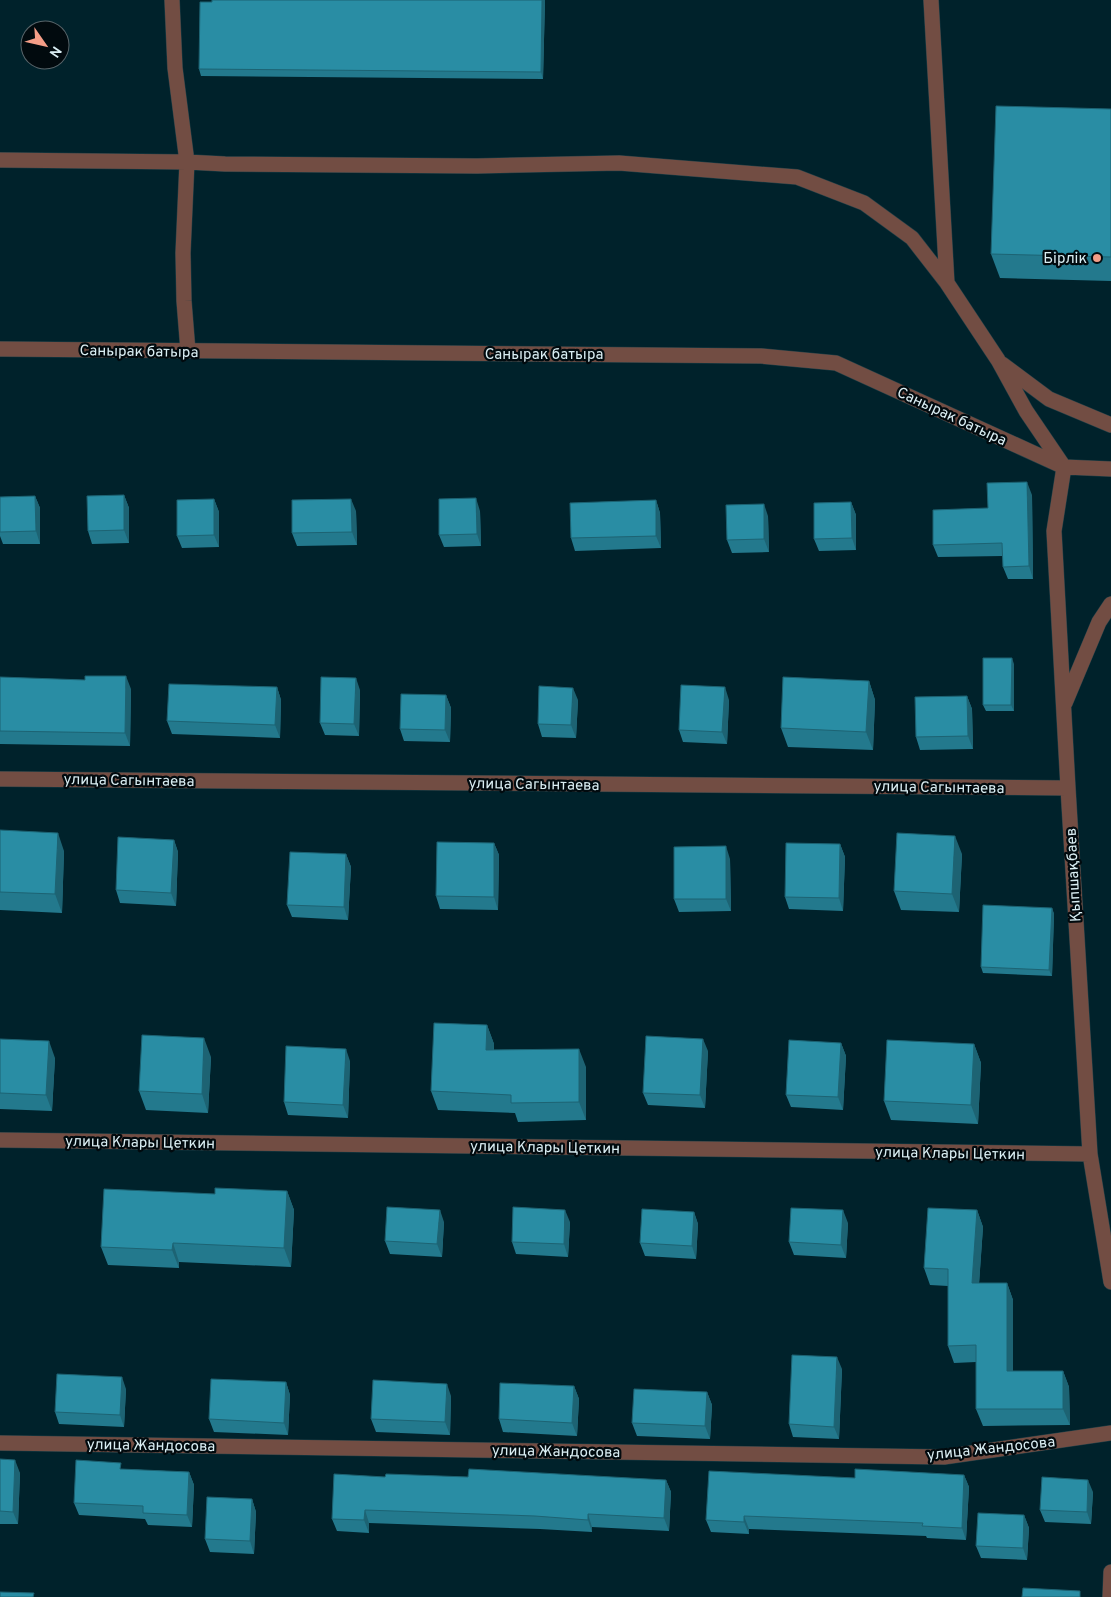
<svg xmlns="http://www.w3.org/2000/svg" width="1111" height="1597" font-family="Overpass,sans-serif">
<rect width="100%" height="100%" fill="#00222b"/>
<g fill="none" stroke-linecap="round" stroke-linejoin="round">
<defs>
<path id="minor" d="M172 0 175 68 187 162 183 253 184 301 188 351
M931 0 947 283
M0 160 187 162 225 164 477 166 619 163 797 177 864 203 912 238 947 283 998 360 1026 411 1064 467
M0 349 761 356 836 363 1064 467 1111 469
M1002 364 1049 399 1111 425
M1064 467 1054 531 1068 788 1090 1154 1111 1282
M1065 703 1099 622 1111 604
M0 779 1068 788
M0 1140 1090 1154
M0 1443 944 1457 1111 1433
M1110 1597 1111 1572"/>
</defs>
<use href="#minor" stroke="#1f3f47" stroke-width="16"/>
<use href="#minor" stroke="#724d43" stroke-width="15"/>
</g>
<path fill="#23798d" d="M212 0H545L543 79 201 76 199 69Z
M1111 109V281L1000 278 991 254Z
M124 495 129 508V543L92 544 88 531Z
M1032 495 1033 579H1008L1003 567V556L938 557 933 545 988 508Z
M35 496 40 508V544H3L0 536V497Z
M214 499 219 512V547L182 548 177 536Z
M656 500 660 513 661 548 575 551 571 538Z
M851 502 856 515V550L819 551 814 539Z
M356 511 357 545 297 546 292 533Z
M480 511 481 546 444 547 439 535Z
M768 516 769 552 732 553 727 540Z
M1014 664V711H986L983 705Z
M0 677 131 689 130 746 0 744Z
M869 681 875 700 873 750 788 747 781 728Z
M277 687 281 700 280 738 172 734 167 721Z
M360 690 359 736 325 735 320 723Z
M446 695 451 708 450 742 404 741 400 729Z
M967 696 972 709 973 749 920 750 916 737Z
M578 700 576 738 542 737 538 724Z
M729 700 727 744 683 742 679 730Z
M0 830 64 851 62 913 0 910Z
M174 840 178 852 176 906 120 903 116 890Z
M494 843 499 855 498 910 440 909 436 896Z
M840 844 845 857 843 911 789 909 785 897Z
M346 854 351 867 348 920 292 917 287 905Z
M962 854 959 912 901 910 894 891Z
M730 859 731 911 679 912 674 899Z
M1052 908 1054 914 1052 976 983 973 981 967Z
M487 1025 494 1044V1050L586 1067V1120L518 1122 515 1113 438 1110 431 1091Z
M0 1039 55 1058 52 1111 0 1109Z
M841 1043 846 1056 843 1110 791 1107 786 1095Z
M974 1044 981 1063 978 1124 891 1120 884 1101Z
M708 1051 705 1108 648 1105 643 1093Z
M211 1057 208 1113 146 1110 139 1091Z
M350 1061 348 1118 288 1115 284 1102Z
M287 1191 294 1210 291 1267 179 1262V1268L108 1265 101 1247Z
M977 1210 983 1227 979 1283H1007L1013 1300V1371H1063L1069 1387 1070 1425 983 1426 976 1409V1362L954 1363 948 1346V1286L930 1285 924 1268Z
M694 1212 698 1224 696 1259 645 1256 640 1243Z
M444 1222 442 1257 390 1254 385 1241Z
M570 1222 568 1257 516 1254 512 1242Z
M848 1223 846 1258 794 1255 789 1242Z
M842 1369 839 1439 793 1437 789 1424Z
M286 1382 290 1395 288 1435 214 1432 209 1419Z
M574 1386 579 1399 577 1436 503 1432 499 1419Z
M126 1389 124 1427 59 1424 55 1412Z
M707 1392 712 1405 710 1439 637 1436 632 1423Z
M451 1396 450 1435 376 1432 371 1419Z
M0 1459 20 1473 18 1524H0Z
M123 1469 189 1472 194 1485 192 1527 148 1525 145 1519 79 1515 74 1503Z
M964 1475 969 1487 966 1540 927 1538 926 1536 749 1529V1534L711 1532 706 1520 855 1478Z
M385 1477 666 1480 671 1492 669 1531 592 1527V1532L540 1529 369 1523V1533L337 1531 332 1519Z
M1093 1492 1091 1524 1045 1522 1040 1510Z
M252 1499 256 1512 254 1554 210 1552 205 1539Z
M1024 1515 1029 1528 1027 1560 981 1558 976 1546Z"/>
<path fill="#1d6373" d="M542 0H545L543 79 541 72Z
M1027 482 1032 495 1033 579 1029 566Z
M124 495 129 508V543L124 530Z
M35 496 40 508V544L36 531Z
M476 498 480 511 481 546 477 534Z
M214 499 219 512V547L214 535Z
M351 499 356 511 357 545 352 532Z
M656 500 660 513 661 548 656 536Z
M851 502 856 515V550L852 538Z
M764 504 768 516 769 552 764 539Z
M1012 658 1014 664V711L1011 705Z
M126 676 131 689 130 746 125 733Z
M356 678 360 690 359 736 354 724Z
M869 681 875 700 873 750 866 732Z
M277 687 281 700 280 738 275 725Z
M725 687 729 700 727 744 722 732Z
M573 688 578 700 576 738 571 725Z
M446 695 451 708 450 742 445 730Z
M967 696 972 709 973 749 968 736Z
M58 833 64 851 62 913 55 894Z
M955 836 962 854 959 912 952 894Z
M174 840 178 852 176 906 171 893Z
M494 843 499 855 498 910 494 897Z
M840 844 845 857 843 911 839 898Z
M726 846 730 859 731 911 726 899Z
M346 854 351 867 348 920 344 907Z
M1052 908 1054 914 1052 976 1049 970Z
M487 1025 494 1044 493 1069 486 1050Z
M204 1038 211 1057 208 1113 202 1094Z
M703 1039 708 1051 705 1108 700 1095Z
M49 1041 55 1058 52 1111 46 1095Z
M841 1043 846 1056 843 1110 838 1097Z
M974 1044 981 1063 978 1124 971 1105Z
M346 1049 350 1061 348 1118 343 1105Z
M579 1049 586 1067V1120L579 1102Z
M287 1191 294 1210 291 1267 284 1248Z
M440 1210 444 1222 442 1257 437 1244Z
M565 1210 570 1222 568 1257 564 1244Z
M843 1210 848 1223 846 1258 841 1245Z
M977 1210 983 1227 978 1300 972 1283Z
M694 1212 698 1224 696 1259 692 1246Z
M173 1243 179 1262V1268L172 1250Z
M1007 1283 1013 1300V1388L1007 1371Z
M837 1357 842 1369 839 1439 834 1427Z
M1063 1371 1069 1387 1070 1425 1063 1409Z
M122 1377 126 1389 124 1427 120 1415Z
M286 1382 290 1395 288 1435 284 1423Z
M447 1384 451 1396 450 1435 445 1422Z
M574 1386 579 1399 577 1436 572 1423Z
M707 1392 712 1405 710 1439 705 1426Z
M15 1460 20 1473 18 1524 13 1512Z
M189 1472 194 1485 192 1527 187 1515Z
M964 1475 969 1487 966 1540 962 1528Z
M666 1480 671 1492 669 1531 664 1518Z
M1088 1480 1093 1492 1091 1524 1087 1512Z
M252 1499 256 1512 254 1554 250 1541Z
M365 1510 369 1523V1533L364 1520Z
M588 1514 592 1527V1532L588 1520Z
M1024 1515 1029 1528 1027 1560 1023 1548Z
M744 1516 749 1529V1534L744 1522Z"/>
<path fill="#298da4" stroke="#1d6373" d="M212 0H542L541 72 199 69 200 2H212Z
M996 106 1111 109V257L991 254Z
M1027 482 1029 566 1003 567 1002 543 933 545V510L988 508 987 483Z
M124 495V530L88 531 87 496Z
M35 496 36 531 0 532V497Z
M476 498 477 534 439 535V499Z
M214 499V535L177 536V500Z
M351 499 352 532 292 533V500Z
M656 500V536L571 538 570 503Z
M851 502 852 538 814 539V503Z
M764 504V539L727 540 726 505Z
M983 658H1012L1011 705H983Z
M85 676H126L125 733 0 731V677L85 680Z
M321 677 356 678 354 724 320 723Z
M783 677 869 681 866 732 781 728Z
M169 684 277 687 275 725 167 721Z
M681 685 725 687 722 732 679 730Z
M539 686 573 688 571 725 538 724Z
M401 694 446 695 445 730 400 729Z
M967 696 968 736 916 737 915 697Z
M0 830 58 833 55 894 0 892Z
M897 833 955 836 952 894 894 891Z
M118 837 174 840 171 893 116 890Z
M437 842 494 843V897L436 896Z
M786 843 840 844 839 898 785 897Z
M726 846V899H674V847Z
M290 852 346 854 344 907 287 905Z
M983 905 1052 908 1049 970 981 967Z
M434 1023 487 1025 486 1050 579 1049V1102L511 1103V1095L431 1091Z
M142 1035 204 1038 202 1094 139 1091Z
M646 1036 703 1039 700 1095 643 1093Z
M0 1039 49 1041 46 1095 0 1093Z
M789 1040 841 1043 838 1097 786 1095Z
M887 1040 974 1044 971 1105 884 1101Z
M286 1046 346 1049 343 1105 284 1102Z
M215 1188 287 1191 284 1248 173 1243 172 1250 101 1247 104 1189 215 1194Z
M387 1207 440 1210 437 1244 385 1241Z
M513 1207 565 1210 564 1244 512 1242Z
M791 1208 843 1210 841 1245 789 1242Z
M928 1208 977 1210 972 1283H1007V1371H1063V1409H976V1345L948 1346V1269L924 1268Z
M642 1209 694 1212 692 1246 640 1243Z
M792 1355 837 1357 834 1427 789 1424Z
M57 1374 122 1377 120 1415 55 1412Z
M211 1379 286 1382 284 1423 209 1419Z
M373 1380 447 1384 445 1422 371 1419Z
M500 1383 574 1386 572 1423 499 1419Z
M634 1389 707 1392 705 1426 632 1423Z
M0 1459 15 1460 13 1512 0 1511Z
M76 1460 121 1463 120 1469 189 1472 187 1515 143 1513V1506L74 1503Z
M469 1469 666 1480 664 1518 588 1514V1520L535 1516 365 1510 364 1520 332 1519 334 1474 385 1477 386 1474 468 1477Z
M855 1469 964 1475 962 1528 922 1526 923 1523 744 1516V1522L706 1520 709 1471 855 1478Z
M1042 1477 1088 1480 1087 1512 1040 1510Z
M207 1497 252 1499 250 1541 205 1539Z
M978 1513 1024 1515 1023 1548 976 1546Z
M1023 1588 1080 1591V1597H1022Z
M0 1592 34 1593 33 1597H0Z"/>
<circle fill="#f49e88" stroke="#010a0e" stroke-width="2" cx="1097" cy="258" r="5"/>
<g text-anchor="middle" stroke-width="4.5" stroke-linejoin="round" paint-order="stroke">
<g font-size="15" fill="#daeef3" stroke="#010a0e" text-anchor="end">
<text x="1087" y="263">Бірлік</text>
</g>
<g font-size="15" fill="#daeef3" stroke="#010a0e">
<text transform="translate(139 351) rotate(1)" y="5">Санырак батыра</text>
<text x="544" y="359">Санырак батыра</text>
<text transform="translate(952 416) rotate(25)" y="5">Санырак батыра</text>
<text transform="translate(129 780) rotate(1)" y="5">улица Сагынтаева</text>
<text transform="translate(534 784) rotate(1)" y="5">улица Сагынтаева</text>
<text transform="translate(939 787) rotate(1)" y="5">улица Сагынтаева</text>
<text transform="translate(1073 875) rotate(-93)" y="5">Қыпшақбаев</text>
<text transform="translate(140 1142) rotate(1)" y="5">улица Клары Цеткин</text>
<text transform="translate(545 1147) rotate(1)" y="5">улица Клары Цеткин</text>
<text transform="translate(950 1153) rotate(1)" y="5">улица Клары Цеткин</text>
<text transform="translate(151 1445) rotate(1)" y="5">улица Жандосова</text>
<text transform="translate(991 1448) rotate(-6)" y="5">улица Жандосова</text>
<text transform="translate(556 1451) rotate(1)" y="5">улица Жандосова</text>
</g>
</g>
<g transform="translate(45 45) rotate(124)"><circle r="24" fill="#010a0e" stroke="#58656a"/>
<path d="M0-4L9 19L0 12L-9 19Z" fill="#f49e88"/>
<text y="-8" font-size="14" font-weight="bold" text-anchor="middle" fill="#daeef3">N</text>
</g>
</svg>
